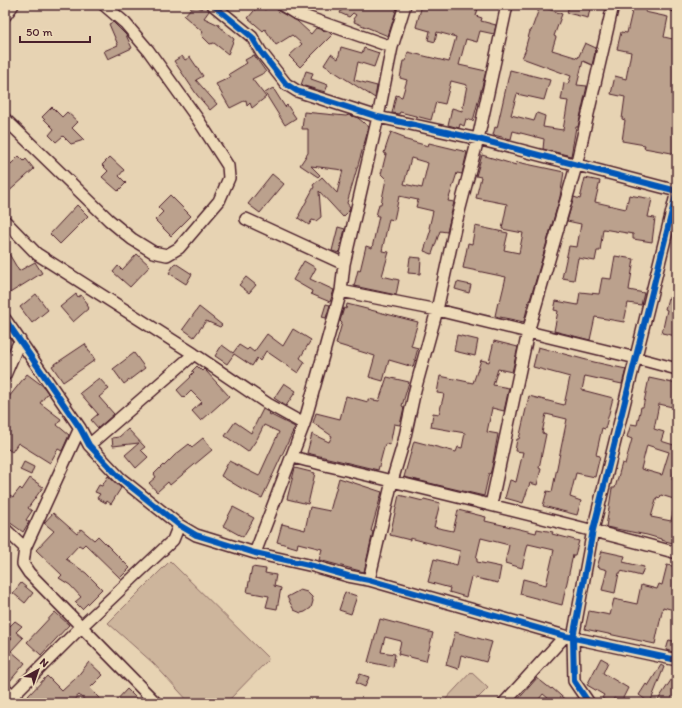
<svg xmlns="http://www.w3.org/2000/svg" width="682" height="708" font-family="Itim,sans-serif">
<rect width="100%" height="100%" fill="#e7d3b3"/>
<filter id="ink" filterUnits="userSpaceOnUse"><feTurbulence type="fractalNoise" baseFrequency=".025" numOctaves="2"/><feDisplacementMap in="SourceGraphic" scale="8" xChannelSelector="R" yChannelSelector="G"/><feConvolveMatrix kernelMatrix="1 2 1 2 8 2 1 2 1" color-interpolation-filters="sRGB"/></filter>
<g filter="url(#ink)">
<path fill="#cdb59c" stroke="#8c6a64" d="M170 561 269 659 226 703H190L153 663 108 623Z
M471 672 488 688 473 703H446L444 701Z"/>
<path fill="#bba18d" stroke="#4a1f2b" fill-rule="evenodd" d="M205 5H206L209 11 204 18 219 25V26L234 39 228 54 214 43 210 44 201 35 203 32 184 16 191 8 197 6 201 9Z
M259 5 265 10 270 5H275L278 11 297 21 311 34 316 28 329 32 332 35 300 67 289 56 302 44 292 35 276 45 265 29 263 31 248 18Z
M344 5H398L388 36 354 22 355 20 353 19 356 15 353 13 349 17 340 13Z
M422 5H447L466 9V5H479L476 16 482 18 481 21 496 25 494 34 480 31 477 42 466 39 459 65 486 71 473 121 466 119 464 126 460 124 459 128 448 125 452 108 462 111 467 85 451 81 445 104 436 102 431 120 400 112 399 114 392 113 396 95 402 97 407 80 400 78 403 61H406L408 52 449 62 456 37 437 32 435 42 428 40 430 31 416 27Z
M569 5H591L588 18 567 13Z
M540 6 562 14 554 36 556 37 552 50 578 58 585 43 596 48 592 65 583 61 577 85 587 86 578 127H576L571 156 543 149 544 139 513 131 511 139 493 135 495 127 497 128 510 70 550 80 544 100 517 94 511 115 534 121 537 113 545 116 543 127 563 130 568 101 561 100 564 83 568 84 571 76 522 58 526 49H525L530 31H531Z
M633 7 646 9 645 12 668 17 664 37 677 40V78L675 91H677V154L644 148 645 145 622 141 625 120 622 119 625 97 611 94 615 76 626 79 631 52 617 49 621 32 627 33Z
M113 22 126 35 132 48 108 59 104 51 118 45 109 24Z
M341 47 362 53 364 48 379 53 374 67 358 62 354 80 377 86 375 98 324 65 331 54 338 59Z
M254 55 266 72 252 79 266 97 252 108 250 103 247 106 246 100 230 108 216 84 231 77 229 74 247 63 245 60Z
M182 56 185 60 190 57 203 76 196 80 217 104 210 110 197 95 174 61Z
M306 71 313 73 311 79 328 85 325 92 301 85Z
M273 88 285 107 287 105 296 118 285 125 265 93Z
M52 107 62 117 67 112 78 122 72 128 84 140 71 144 63 136 56 142 49 135 54 129 42 117Z
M304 112 346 116 349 115 358 118 369 127 347 203 350 207 349 211 343 217 319 191 321 217 316 221 312 220 309 225 298 218 300 215H299L314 187 313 185 322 177 337 193 343 170 311 166 320 175 318 177 300 165 308 153V129H302Z
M391 132 404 137 403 139 428 146 429 143 467 152 462 174 457 173 448 201 454 202 447 232 440 231 432 254 424 251 431 229 429 228 433 211 416 207 418 200 399 196 394 220 389 219 382 251 389 252 382 276 399 280 396 295 354 286 358 270 360 271 366 246 372 248 379 216H376L379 204H381L386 179 381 174 386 154 384 153ZM411 158 428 163 422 188 404 184Z
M482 155 516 165 517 162 564 172 560 197 530 300H529L524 322 495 316 498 302H500L506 277 463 268 468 243 472 244 475 226 508 233 504 250 519 253 523 233 502 229 507 204 476 198 481 177 476 176Z
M19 156 24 161 26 159 34 169 5 195V157L11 164Z
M110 157 124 170 119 176 126 183 118 191 102 177 108 171 102 165Z
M272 174 284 184 260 213 248 204Z
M585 178 600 181 595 202 626 209 629 195 652 199 648 217 655 218 652 242 633 239V234L603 229 600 251H597L595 261 578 258 574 280 562 278 569 246 577 247 581 224 567 221 574 197 580 199Z
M170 195 191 216 171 236 155 220 163 212 158 207Z
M77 205 88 216 60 244 50 234Z
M338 227 345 229 339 253 332 251Z
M5 247 19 271 35 262 42 273 5 296Z
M137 254 150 266 130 287 113 272 118 266 122 270Z
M615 256 634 259 629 290 644 293 641 305 628 303 624 322 595 317 590 340 554 331 558 311 554 310 556 301 578 305 580 292 599 294 602 278 611 279Z
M410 257 421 258 420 274 408 273Z
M304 261 316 268 310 279 334 290 330 302 311 294 312 291 293 280Z
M175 263 192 274 186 284 169 273Z
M246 277 256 285 249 293 239 285Z
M457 282 471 285 469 293 455 289Z
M36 294 48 310 32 323 20 307Z
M76 294 78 297 81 295 88 304 87 305 89 308 73 322 60 307Z
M668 298 677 300V330L676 336 662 333 667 310 665 309Z
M326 304 330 305 326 318 322 317Z
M347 304 418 322 411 346 418 348 413 367 389 360 383 381 369 377 375 356 336 344 342 323 340 321 344 308 346 309Z
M199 307 222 325 220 327 206 321 194 337 183 329Z
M293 329 311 340 300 358 305 362 298 373 266 351 260 361 257 358 252 366 234 354 227 364 215 356 222 345 233 353 239 345 247 350 249 348 254 352 267 334 283 346Z
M457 335 478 340 475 356 454 351Z
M494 341 518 347 512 372 498 369 493 385 509 388 504 411 492 408 487 432 498 434 492 467 490 474 489 473 484 496 404 477 414 441 456 452 458 447 462 448 465 433 431 427 433 413 439 414 444 394 437 393 440 376 473 383 481 360 489 362Z
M85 344 95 360 63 382 52 366Z
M538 347 594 362 626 369 622 384 585 376 582 390 613 398 605 429 602 428 596 455 600 456 595 477 576 473 570 497 581 501 577 515 543 506 547 491 552 492 567 419 546 414 542 433 546 434 539 468 541 469 537 485 530 483 523 503 505 498 510 480 516 482 523 452 515 451 517 439H519L529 396 564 405 570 377 533 367Z
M134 353 145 368 124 384 113 369Z
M197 366 202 371 204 369 206 371 229 396 201 421 192 411 202 402 191 391 184 398 177 390 191 377 190 376 194 372 192 371Z
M27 374 43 386 48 393 40 403 61 419 57 425 69 435 62 451 58 449 50 463 18 443 12 452 5 447V404L9 397Z
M387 377 409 382 402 406 404 407 400 425 394 424 390 445 385 444 378 470 307 453 312 434 329 442 332 436 313 423 316 413 340 419 346 396 368 402V399L379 401Z
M99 378 109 389 99 397 114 414 98 428 91 420 98 414 80 393Z
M649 378 677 384V408L659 404 654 429 664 432 661 441 677 446V462L672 479 677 481V500L661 495 660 498 657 497 651 517 671 521 674 508H677V544L661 540V539L647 535 606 527 612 488H615L622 463 625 464 632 439 627 437 631 424 637 425 641 407H643ZM647 445 669 452 662 475 641 469Z
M284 383 296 391 286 406 274 398Z
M263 409 270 413 269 414 295 427 262 498 241 488 221 476 229 461 259 476 279 432 264 425 257 439 248 452 225 436 235 422 251 433Z
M128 429 145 447 141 450 148 457 136 468 125 455 139 443 113 446 112 438 119 437Z
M203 438 212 450 170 485 168 482 157 492 149 483 156 477 154 474 163 465 164 466 175 455 189 444 192 447Z
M24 462 34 467 31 475 20 470Z
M295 468 315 473 308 504 287 499Z
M108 476 121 488 111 504 107 501 106 503 97 498 100 494 95 492 99 485 102 486Z
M30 478 43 487 28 508 32 511 26 520 29 522 23 532 5 519V503L10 495 13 497 20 488 22 490Z
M339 478 382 492 371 531 373 532 364 572 319 560 322 549 298 543 297 548 277 542 282 524 305 530 310 507 330 511Z
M399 495 423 501 424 499 440 503 434 527 453 531 458 510 486 517 485 521 511 527 536 533 537 529 553 532 552 534 579 541 575 555H573L562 605 520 594 523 579 546 585 554 550 528 544 522 568 505 563 509 545 481 538 476 559H477V562L501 567 498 583 471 577 466 597 449 592 450 588 428 582 434 559 457 565 460 551 410 538V540L390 535Z
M233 507 254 518 243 537 223 526Z
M53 513 77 534 81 529 94 540 98 536 130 568 120 578 85 544 82 547 79 545 66 559 86 573 102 589 82 609 75 602 81 597 70 585 59 578 62 575 36 550 54 531 44 523Z
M602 551 625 556 623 562 644 567 641 576 621 571V573H619L615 593 602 590 607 570 597 567Z
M667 565 677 567V611L663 607 655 644 585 629 589 611 610 615 614 599 637 604 641 585 657 589 659 584 662 585Z
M252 567 266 569 265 573 276 575 274 586 281 588 277 609 266 607 269 596 247 592Z
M21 583 33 593 25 603 13 593Z
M300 590 307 592 312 597 313 601 311 608 305 612 301 613 294 610 287 597Z
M345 592 357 596 351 614 339 610Z
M55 612 69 625 41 655 27 642Z
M380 619 433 633 426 661 398 654 401 641 385 637 381 652 395 654 393 667 368 662Z
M15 621 22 626 16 632 23 638 11 651 25 663 10 681 5 677V645L12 638 5 632V622L10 626Z
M455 632 492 642 486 662 461 655 458 669 446 665Z
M669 640 677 642V653L666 650Z
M601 658 608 662 603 673 628 688 621 702 614 698 610 703 602 698 604 695 587 685Z
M89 662 103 675 90 688 105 703H88L79 695 70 703H36L28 696 47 676 62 691 76 678Z
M661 665 664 667 650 703 639 695 646 684 648 686Z
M677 671V703H656Z
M360 674 369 677 365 687 356 683Z
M537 678 551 689 552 688 569 703H554L543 694 536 703H515Z
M127 689 137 699 134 703H114Z"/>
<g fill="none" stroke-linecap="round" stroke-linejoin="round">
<defs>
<path id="street" d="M213 5 252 37 261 52 286 84 297 91 378 117 478 139 677 191 593 530 573 638 574 681 589 703
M282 5 295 13 392 47
M673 5 677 6
M5 16 13 5
M5 119 109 220 132 239 153 252 167 255 179 248 219 201 229 178 228 166 197 118 148 50 125 23 104 5
M246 219 344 264
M5 221 37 254 194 354 268 404 304 424
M341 291 437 310 636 358 677 369
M5 319 80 428 89 445 120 478 179 525 196 535 255 553 313 566 348 576 369 580 565 636 677 660
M5 375 20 340
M80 428 25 548 23 564 29 573 156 703
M89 445 194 354
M292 457C421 488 549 518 677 553
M491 505 528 332 576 166 613 5
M5 529 25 548
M255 553 304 424 341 291 344 264 378 117 392 47 405 5
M369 580 392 481 404 441 415 390 437 310 456 223 478 139 507 5
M5 703 81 627 173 540 179 525
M504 703 565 636"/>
<path id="secondary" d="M5 691 16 703"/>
</defs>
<use href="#street" stroke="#4a1f2b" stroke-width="14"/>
<use href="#secondary" stroke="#4a1f2b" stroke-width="18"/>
<use href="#street" stroke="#eedbb9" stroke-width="11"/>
<use href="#secondary" stroke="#eedbb9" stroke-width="15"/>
<defs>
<path id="cycleway" d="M213 5 252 37 261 52 286 84 297 91 378 117 478 139 677 191 593 530 573 638 574 681 589 703
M5 319 80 428 89 445 120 478 179 525 196 535 255 553 313 566 348 576 369 580 565 636 677 660"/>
</defs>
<use href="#cycleway" stroke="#eedbb9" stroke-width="8"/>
<use href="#cycleway" stroke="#0057b8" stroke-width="6"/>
</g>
</g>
<rect width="682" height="708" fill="none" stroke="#eedbb9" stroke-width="20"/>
<rect x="10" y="10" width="662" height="688" fill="none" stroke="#4a1f2b" stroke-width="1.5" filter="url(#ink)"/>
<g transform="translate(38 670) rotate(40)" stroke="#eedbb9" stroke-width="3" paint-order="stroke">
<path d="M0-3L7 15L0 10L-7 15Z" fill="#4a1f2b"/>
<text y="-6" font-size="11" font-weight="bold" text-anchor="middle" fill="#4a1f2b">N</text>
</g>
<path d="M20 36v6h70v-6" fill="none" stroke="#4a1f2b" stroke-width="2"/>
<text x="26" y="36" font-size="12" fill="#4a1f2b" stroke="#eedbb9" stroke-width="3" paint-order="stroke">50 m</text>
</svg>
